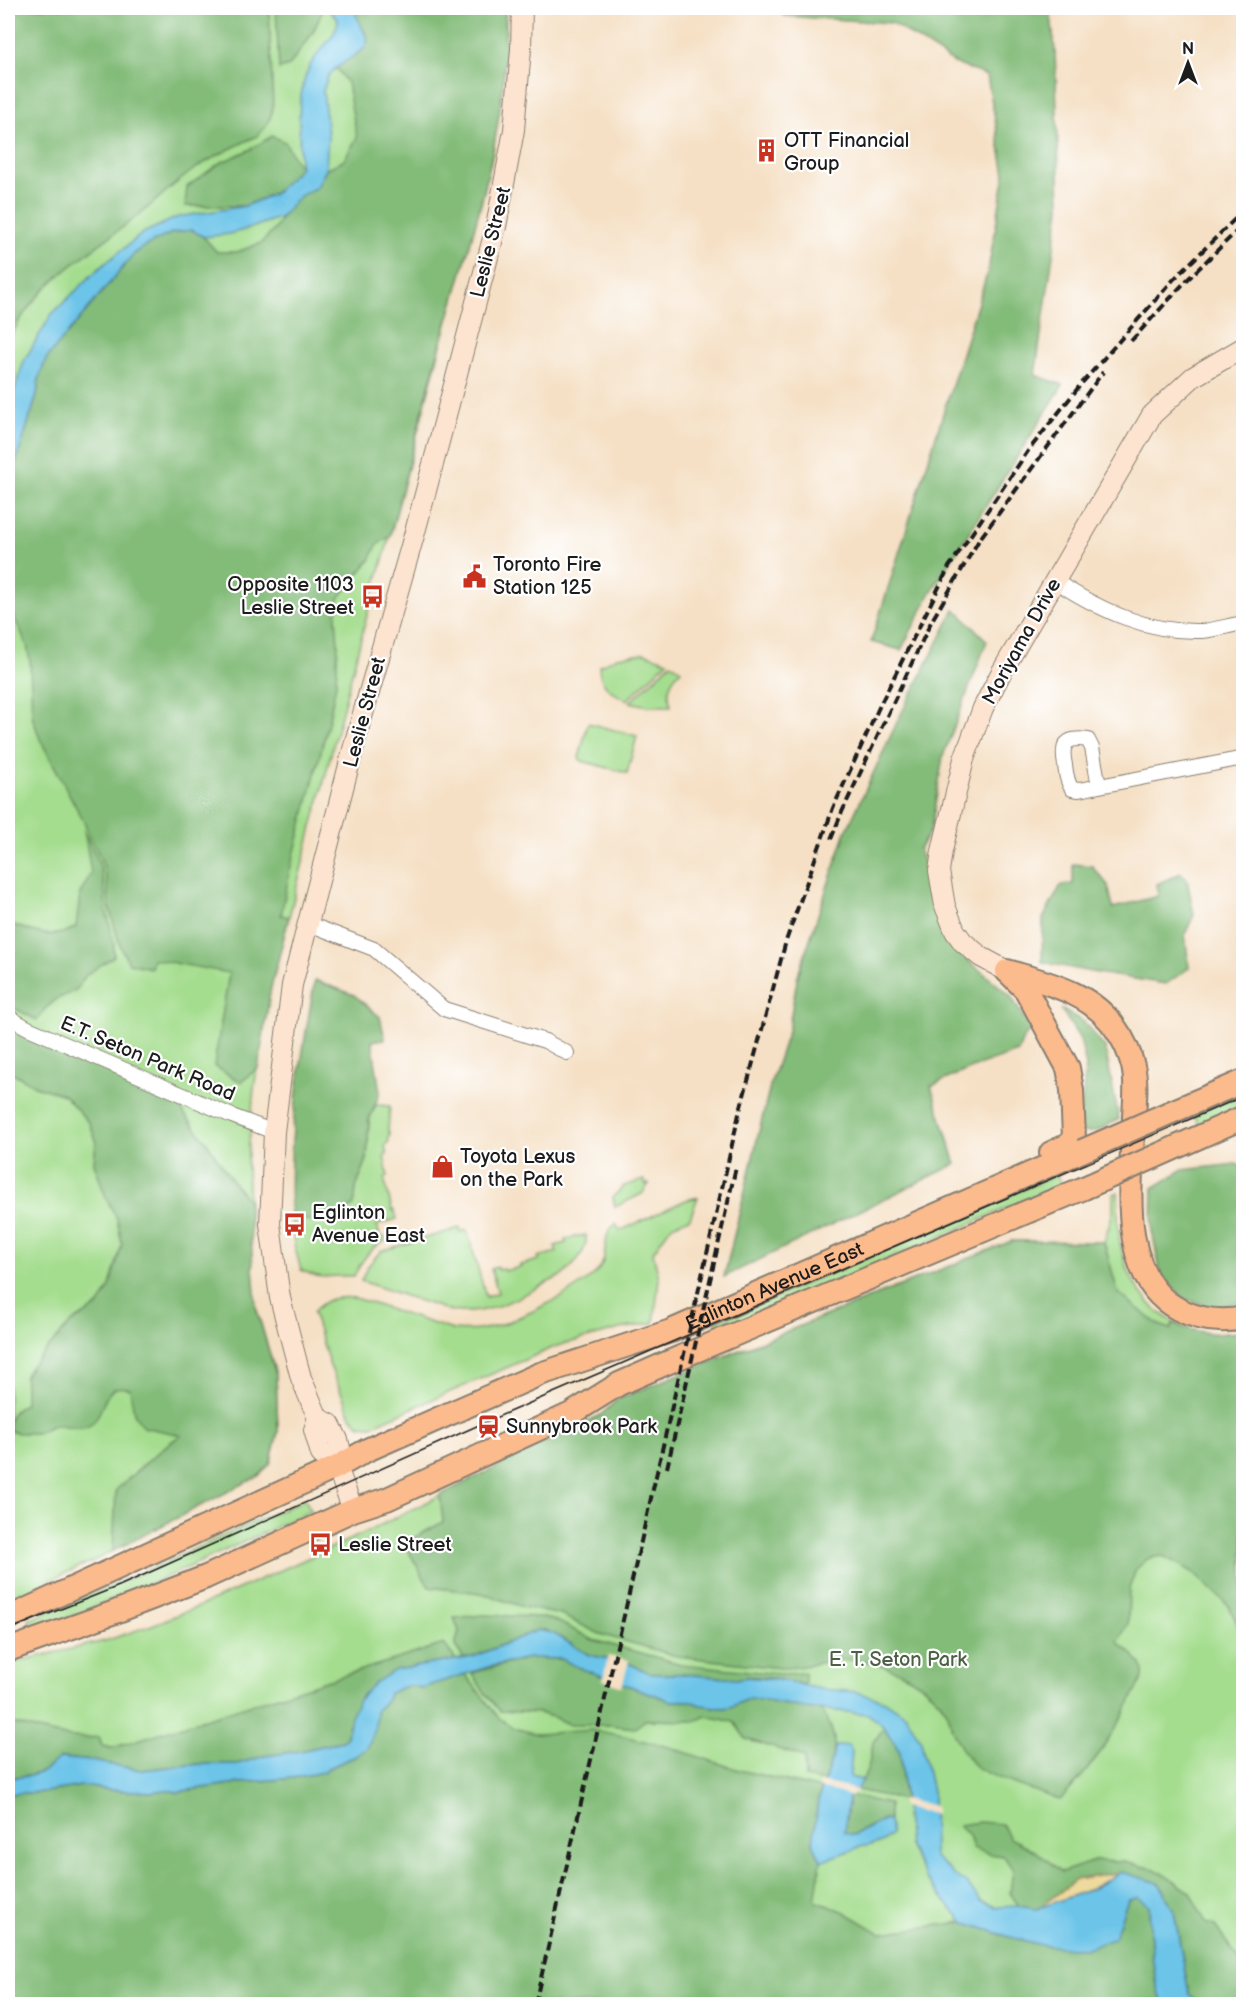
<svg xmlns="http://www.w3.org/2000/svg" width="1251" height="2012" font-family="'Balsamiq Sans',sans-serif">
<rect width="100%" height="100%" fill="#fff"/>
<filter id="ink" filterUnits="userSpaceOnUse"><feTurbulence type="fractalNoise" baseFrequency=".0167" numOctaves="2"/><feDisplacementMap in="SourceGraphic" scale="12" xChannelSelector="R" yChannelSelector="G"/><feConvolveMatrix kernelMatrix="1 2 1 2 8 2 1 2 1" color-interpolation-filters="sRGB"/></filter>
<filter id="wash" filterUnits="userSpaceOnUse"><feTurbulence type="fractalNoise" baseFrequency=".008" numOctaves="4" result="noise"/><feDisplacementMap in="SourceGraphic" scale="24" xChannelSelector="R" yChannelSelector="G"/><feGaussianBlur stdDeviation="1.35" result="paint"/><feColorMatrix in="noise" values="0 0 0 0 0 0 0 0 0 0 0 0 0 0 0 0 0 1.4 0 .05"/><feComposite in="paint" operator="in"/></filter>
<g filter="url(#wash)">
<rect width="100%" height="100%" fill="#f5e0c5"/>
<path fill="#a4dd8e" stroke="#607c55" stroke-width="1.5" d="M8 8H505L506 27 501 99 493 152 481 204 440 349 390 536 371 600 312 827 271 987 254 1088 247 1165 251 1257 256 1307 276 1375 278 1432 270 1464 260 1475 95 1560 32 1588 8 1603Z
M644 653 668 661 627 700C612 693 599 685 599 666L617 657Z
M671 663 681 670C670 680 666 690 671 706H648L630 702Z
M588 723 637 736 627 773 582 761 579 758Z
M1243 1092V1109L1200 1127 1194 1113Z
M376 1105 390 1106 388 1130 390 1136 388 1137 389 1141 385 1146 387 1155 384 1156 388 1176 384 1178 392 1210H394L397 1219 377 1225 380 1237H384L385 1241C369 1248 362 1261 354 1276 330 1274 325 1282 301 1270L294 1244 291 1216 309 1221 346 1211 354 1205 356 1188 367 1159 369 1120Z
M1057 1175 1061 1185 719 1332 715 1322Z
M644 1180 645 1184H649L642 1194 615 1207 613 1197 624 1186Z
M1118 1192C1118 1209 1117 1226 1120 1243 1131 1304 1182 1345 1243 1331V2004H8V1666L19 1661 105 1641 152 1625 200 1606 371 1530 601 1415 618 1399 1012 1241 1104 1242 1113 1212V1194Z
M698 1197 690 1218 672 1225 653 1252 659 1278 654 1323 620 1329 557 1346 371 1426 360 1425 351 1416 330 1366 313 1312C326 1298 337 1296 355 1298L453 1330C465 1331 477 1331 489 1328 513 1323 590 1286 601 1266 609 1251 601 1234 616 1224L620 1231 686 1200Z
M460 1228 461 1232 467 1230 486 1297 498 1293 491 1269 497 1267 498 1270 504 1269V1271L521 1267 520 1265 539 1260 538 1257 557 1252 555 1246 566 1243 565 1239 586 1235C588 1251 574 1265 563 1275 526 1292 489 1320 447 1310L361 1281 368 1266 381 1251Z
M305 1499 311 1511 173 1574 34 1632 29 1620 143 1572Z"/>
<path fill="#83bc79" stroke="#506c4a" stroke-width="1.5" d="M8 8H269L273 107C271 120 266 127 257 136 235 146 212 157 192 171 172 185 154 203 135 218 86 256 34 284 8 342Z
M276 8H324L313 32 289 66 279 69Z
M353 8H505C511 123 472 237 440 346 422 409 407 473 390 536L377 545 370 560 339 598 336 617 338 643 336 684 328 724 289 874 281 915 289 917 271 987 258 1068 241 1082 214 1066 229 973 153 959 151 968 129 963 120 946 109 907 107 882 103 864 85 824 40 739 32 716 30 662 27 645 8 604V473L14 468 37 395 39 378 46 359 134 254C147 244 174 228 191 230 202 232 210 245 217 252H237L261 243 275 229 281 217 300 196 317 187 326 169 344 160 357 137 347 83 336 68 364 49 367 36 355 15Z
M771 8H1050L1055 50 1060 208 1035 375 1063 385 931 592 901 650 871 642 988 271 1005 174 987 76 956 64 892 23 785 16Z
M272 136 285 142 300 168 275 193 245 206H185L187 187 220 163 249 150Z
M955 609 987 641 943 756 931 830 919 849 948 944 1010 995 1031 1029 1023 1039 1018 1052 972 1068 931 1086 956 1164 724 1277 771 1082 788 1031 798 975 845 834 897 722Z
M84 829 100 865 104 885 106 909 114 944V956L86 975 76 990 57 999 45 1009 37 1020 8 1005V923C33 931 51 942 76 927L80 894 91 873Z
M1073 864 1092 866 1108 885 1113 908 1158 896 1157 884 1181 873 1187 879 1194 915 1185 934 1189 968 1166 984 1091 972 1042 962 1043 919 1061 885 1073 884Z
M315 980 354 995 380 1017 385 1039 372 1041 380 1092 369 1120 367 1159 356 1188 354 1205 346 1211 309 1221 291 1216C287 1136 301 1058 315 980Z
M1061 1009 1084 1022 1105 1048 1119 1119 1095 1132H1079L1086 1066 1080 1039Z
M8 1025 176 1100 185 1115 206 1141 235 1185 248 1200 256 1307 276 1375 278 1432 270 1464 260 1475 113 1551 116 1490C139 1470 155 1452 181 1435L143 1427 134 1413 130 1389C103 1380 106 1410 93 1422 81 1432 69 1425 57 1425 48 1425 43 1432 36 1433 28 1434 20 1433 12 1432L8 1427C9 1415 14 1409 25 1404V1376L31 1366 71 1323 98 1306 109 1289 122 1244 117 1219 106 1198 94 1163 96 1140 89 1123 64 1095 35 1086 8 1070Z
M1236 1164 1243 1167V1301L1215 1308 1184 1299 1161 1275 1152 1231 1153 1188 1182 1170Z
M1012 1241 1104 1242 1118 1293 1159 1325 1171 1329 1173 1323C1197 1333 1218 1337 1243 1331V1637L1229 1606 1191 1571 1163 1556 1149 1558 1136 1569 1129 1589 1128 1624 1118 1642C1128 1653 1146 1660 1143 1677 1120 1723 1097 1764 1060 1800 1042 1793 982 1775 972 1763 965 1754 957 1741 953 1732 950 1725 950 1716 946 1710 929 1683 888 1663 857 1660 831 1657 806 1669 780 1668L677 1656 600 1634 561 1615 523 1607 481 1593 429 1587 404 1543 443 1522 440 1495 601 1415 618 1399Z
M483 1615 543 1617 559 1622 593 1640 681 1664 780 1674 805 1673V1685C784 1681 758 1673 737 1679L683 1674H652L628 1663 589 1655 546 1630H538L473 1657 464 1659 455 1646 459 1631 454 1618Z
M444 1644 456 1660 395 1670 348 1726 347 1737 343 1741 300 1751 265 1756 237 1764H200L141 1770 92 1761 61 1758 42 1772 29 1776 8 1778V1722C38 1729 68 1741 99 1737L102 1746 112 1748Z
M529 1658 561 1659 582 1669 672 1701H691L701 1705 722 1708 731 1707 750 1698 822 1710C841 1742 835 1749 824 1782L805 1778 804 1757 746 1739 734 1722 706 1716 695 1721 645 1720 635 1728 610 1725H570L553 1717 538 1713 500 1711 484 1692 472 1673Z
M465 1674 499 1718 514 1728 537 1734 592 1730 619 1735 669 1747 739 1770 822 1789 818 1801 813 1843 821 1861 815 1901 843 1911 880 1933 963 1922 1006 1936 1041 1945 1122 1915 1128 1899 1138 1896 1149 1905C1150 1930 1152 1984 1164 2004H8V1794L45 1792 82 1786 111 1790 151 1792 166 1790 177 1792 230 1784 293 1778 324 1772 328 1768 354 1757 366 1748 375 1729 376 1710 387 1700 389 1693C400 1689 411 1682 421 1688Z
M884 1727 900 1752 904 1800 857 1790 868 1769 873 1743Z
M849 1795 889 1804V1822L884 1819 853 1835 844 1832Z
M979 1822 1002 1824 1010 1838 1035 1851 1062 1872 1094 1861 1124 1862 1155 1869 1189 1891 1206 1923 1215 1926 1243 1965V2004H1199L1189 1994 1174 1911 1159 1883 1121 1873 1076 1880 1036 1910 1019 1906 1010 1893 1013 1870 1004 1856 990 1854 973 1848 969 1836 959 1825Z"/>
<path fill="#eeda9e" stroke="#857b5d" stroke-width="1.5" d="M1121 1872 1091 1889 1036 1910 1076 1880Z"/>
<path fill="#6cc4e9" stroke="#447082" stroke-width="1.5" d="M328 8H353L368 40 364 49 336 68 328 76 323 91 328 135 326 169 317 187 300 196 281 217 251 228 229 234 204 237 192 230 172 233 145 246 134 254 46 359 39 378 37 395 14 468 8 473V410L24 361 51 315 97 270 143 233 178 217 245 206 275 193 300 168C300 133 295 99 309 67 317 50 336 39 338 20Z
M538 1630 553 1633 589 1655 628 1663 652 1674H683L737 1679 746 1677 781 1680 820 1689 857 1692 885 1701 906 1715 921 1741 933 1796 934 1856 954 1875 966 1883 981 1901 996 1907 1019 1906 1036 1909 1091 1889 1121 1872 1159 1883 1174 1911 1189 1994 1199 2004H1164C1152 1984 1150 1930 1149 1905L1138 1897 1128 1899 1114 1939 1084 1949 1041 1945 1006 1936 963 1922 927 1880 909 1846 900 1752 884 1727 868 1714 805 1708 750 1698 731 1707 722 1708 701 1705 691 1701H672L582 1669 561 1659 529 1658 488 1667 421 1688C411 1682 400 1689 389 1693L387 1700 376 1710 375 1729 367 1748 354 1757 328 1768 324 1772 293 1778 230 1784 177 1792 166 1790 151 1792 111 1790 82 1786 45 1792 8 1794V1778L29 1776 42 1772 61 1758 92 1761 141 1770 200 1764H237L265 1756 300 1751 343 1741 347 1737 352 1712 362 1695 376 1682 395 1670 473 1657Z
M848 1745 852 1751 850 1777 863 1780 857 1790 850 1789 844 1832 854 1835 885 1819 889 1822 891 1834 881 1843 860 1847 821 1861 813 1843 818 1801 836 1746Z"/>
<path fill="#f5e0c5" d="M608 1656 629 1660 622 1687 603 1680Z
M821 1782 857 1790V1793L853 1792 852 1796 819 1788Z
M901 1799 935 1806V1814L902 1807Z"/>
</g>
<g filter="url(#ink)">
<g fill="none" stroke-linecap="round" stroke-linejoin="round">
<defs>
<path id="street" d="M1055 581C1100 610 1147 633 1202 631 1216 630 1230 625 1244 623
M1099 786 1092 748 1088 740C1065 736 1061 745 1065 765 1066 774 1067 782 1072 789L1079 790 1244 758
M309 924 374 949 444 1009 545 1041 567 1053
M8 1017 28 1028 232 1116 274 1132"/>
<path id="secondary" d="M1007 971 981 957 963 942 955 931 945 906 939 871 942 851 964 759 983 708 1001 673 1152 415 1193 377 1244 347
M318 1418 314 1430 321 1454 337 1467
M353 1510 337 1467 340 1448 338 1440 330 1424 318 1418 301 1378 280 1298 270 1224 274 1132 292 985 356 738 415 532 496 227 514 130 521 49 522 8"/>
<g id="primary">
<path d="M1007 971C1047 983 1091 992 1116 1029 1124 1040 1130 1054 1133 1066 1137 1082 1135 1100 1134 1116 1132 1175 1115 1276 1178 1309 1199 1320 1220 1323 1244 1318"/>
<path d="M1008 972 1026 990 1068 1068 1072 1090 1074 1138 1068 1145 1051 1153"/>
<path d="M1169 1113 1244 1081"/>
<path d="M1154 1157 1244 1117"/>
<path id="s1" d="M8 1618 337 1467 367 1450 540 1374 671 1331 1082 1151"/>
<path d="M8 1650 115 1612 206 1577 353 1510 387 1499 571 1414 619 1384 669 1362 1084 1188"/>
</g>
</defs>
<use href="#street" stroke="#887e70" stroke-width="16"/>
<use href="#secondary" stroke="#887e70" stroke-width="22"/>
<use href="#primary" stroke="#887e70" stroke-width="26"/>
<use href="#street" stroke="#fff" stroke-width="14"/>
<use href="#secondary" stroke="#fde4d1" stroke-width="20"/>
<use href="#primary" stroke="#fbbb8d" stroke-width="22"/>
<path stroke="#1c1c1c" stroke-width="1.5" d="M8 1630 119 1586 488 1421 1244 1096"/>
<path stroke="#1c1c1c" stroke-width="4" stroke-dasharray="9 4.5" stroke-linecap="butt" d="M1131 341 1185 282 1244 224
M831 839 842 812 931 622 979 540 1103 372
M667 1468 736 1167
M535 2004 739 1114 786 941 833 808 880 705 949 567 1028 451 1082 383 1174 279 1244 210"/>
<defs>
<path id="primary-bridge" d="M1082 1151 1169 1113
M1084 1188 1154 1157"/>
</defs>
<use href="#primary-bridge" stroke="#887e70" stroke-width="26" stroke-linecap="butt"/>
<use href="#primary-bridge" stroke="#fbbb8d" stroke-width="22"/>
</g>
</g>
<defs>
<symbol id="building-bare" viewBox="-9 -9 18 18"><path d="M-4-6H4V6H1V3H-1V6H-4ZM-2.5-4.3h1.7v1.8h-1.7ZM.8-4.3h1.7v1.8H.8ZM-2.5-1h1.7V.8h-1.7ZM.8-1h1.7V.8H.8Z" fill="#c8321e" stroke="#fff" stroke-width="2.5" paint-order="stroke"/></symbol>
<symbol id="civic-bare" viewBox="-9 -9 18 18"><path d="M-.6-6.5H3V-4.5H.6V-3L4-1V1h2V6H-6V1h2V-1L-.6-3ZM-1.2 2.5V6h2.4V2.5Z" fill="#c8321e" stroke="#fff" stroke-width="2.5" paint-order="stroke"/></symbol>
<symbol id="bus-bare" viewBox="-9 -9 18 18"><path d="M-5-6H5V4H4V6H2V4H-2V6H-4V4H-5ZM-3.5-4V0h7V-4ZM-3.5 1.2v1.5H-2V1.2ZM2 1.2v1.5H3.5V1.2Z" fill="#c8321e" stroke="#fff" stroke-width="2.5" paint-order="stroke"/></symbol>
<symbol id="shop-bare" viewBox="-9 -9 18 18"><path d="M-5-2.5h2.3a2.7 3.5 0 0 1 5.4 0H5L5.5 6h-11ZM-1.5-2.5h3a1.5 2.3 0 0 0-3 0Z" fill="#c8321e" stroke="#fff" stroke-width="2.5" paint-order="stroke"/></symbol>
<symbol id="station-bare" viewBox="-9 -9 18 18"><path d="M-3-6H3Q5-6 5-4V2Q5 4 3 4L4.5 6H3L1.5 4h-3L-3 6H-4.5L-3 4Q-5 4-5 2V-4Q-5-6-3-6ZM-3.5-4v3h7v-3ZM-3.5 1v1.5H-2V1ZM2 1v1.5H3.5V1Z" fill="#c8321e" stroke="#fff" stroke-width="2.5" paint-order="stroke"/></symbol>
</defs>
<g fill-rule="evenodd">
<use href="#building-bare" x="750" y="134" width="33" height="33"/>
<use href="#civic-bare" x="458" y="560" width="33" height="33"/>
<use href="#bus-bare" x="356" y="580" width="33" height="33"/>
<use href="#shop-bare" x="426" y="1150" width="33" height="33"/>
<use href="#bus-bare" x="278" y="1208" width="33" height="33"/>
<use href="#station-bare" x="472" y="1410" width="33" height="33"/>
<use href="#bus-bare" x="304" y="1528" width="33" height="33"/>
</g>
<g text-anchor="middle" stroke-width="4.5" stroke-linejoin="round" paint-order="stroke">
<g font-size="20" fill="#1c1c1c" stroke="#fff" text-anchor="start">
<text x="784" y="147">OTT Financial<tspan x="784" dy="23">Group</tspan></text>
<text x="493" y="571">Toronto Fire<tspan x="493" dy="23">Station 125</tspan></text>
<text x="354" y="591" text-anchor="end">Opposite 1103<tspan x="354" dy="23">Leslie Street</tspan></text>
<text x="460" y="1163">Toyota Lexus<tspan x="460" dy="23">on the Park</tspan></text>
<text x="312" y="1219">Eglinton<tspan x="312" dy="23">Avenue East</tspan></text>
<text x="506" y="1433">Sunnybrook Park</text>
<text x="338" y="1551">Leslie Street</text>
</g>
<g font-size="20" fill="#1c1c1c" stroke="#fff">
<text transform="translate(490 242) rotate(-76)" y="7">Leslie Street</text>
<text transform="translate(1021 641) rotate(-61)" y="7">Moriyama Drive</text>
<text transform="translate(364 712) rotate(-75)" y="7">Leslie Street</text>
<text transform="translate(148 1058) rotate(23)" y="7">E.T. Seton Park Road</text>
<text dy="7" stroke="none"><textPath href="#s1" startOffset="836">Eglinton Avenue East</textPath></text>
</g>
<g font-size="20" fill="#4c6044" stroke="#fff">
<text x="898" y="1666">E. T. Seton Park</text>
</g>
</g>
<rect width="1251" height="2012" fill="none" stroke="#fff" stroke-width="30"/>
<g transform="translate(1188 63)" stroke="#ffffff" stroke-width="4.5" paint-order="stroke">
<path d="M0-4.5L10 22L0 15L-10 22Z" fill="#1c1c1c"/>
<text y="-9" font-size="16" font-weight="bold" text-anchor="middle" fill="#1c1c1c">N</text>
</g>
</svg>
